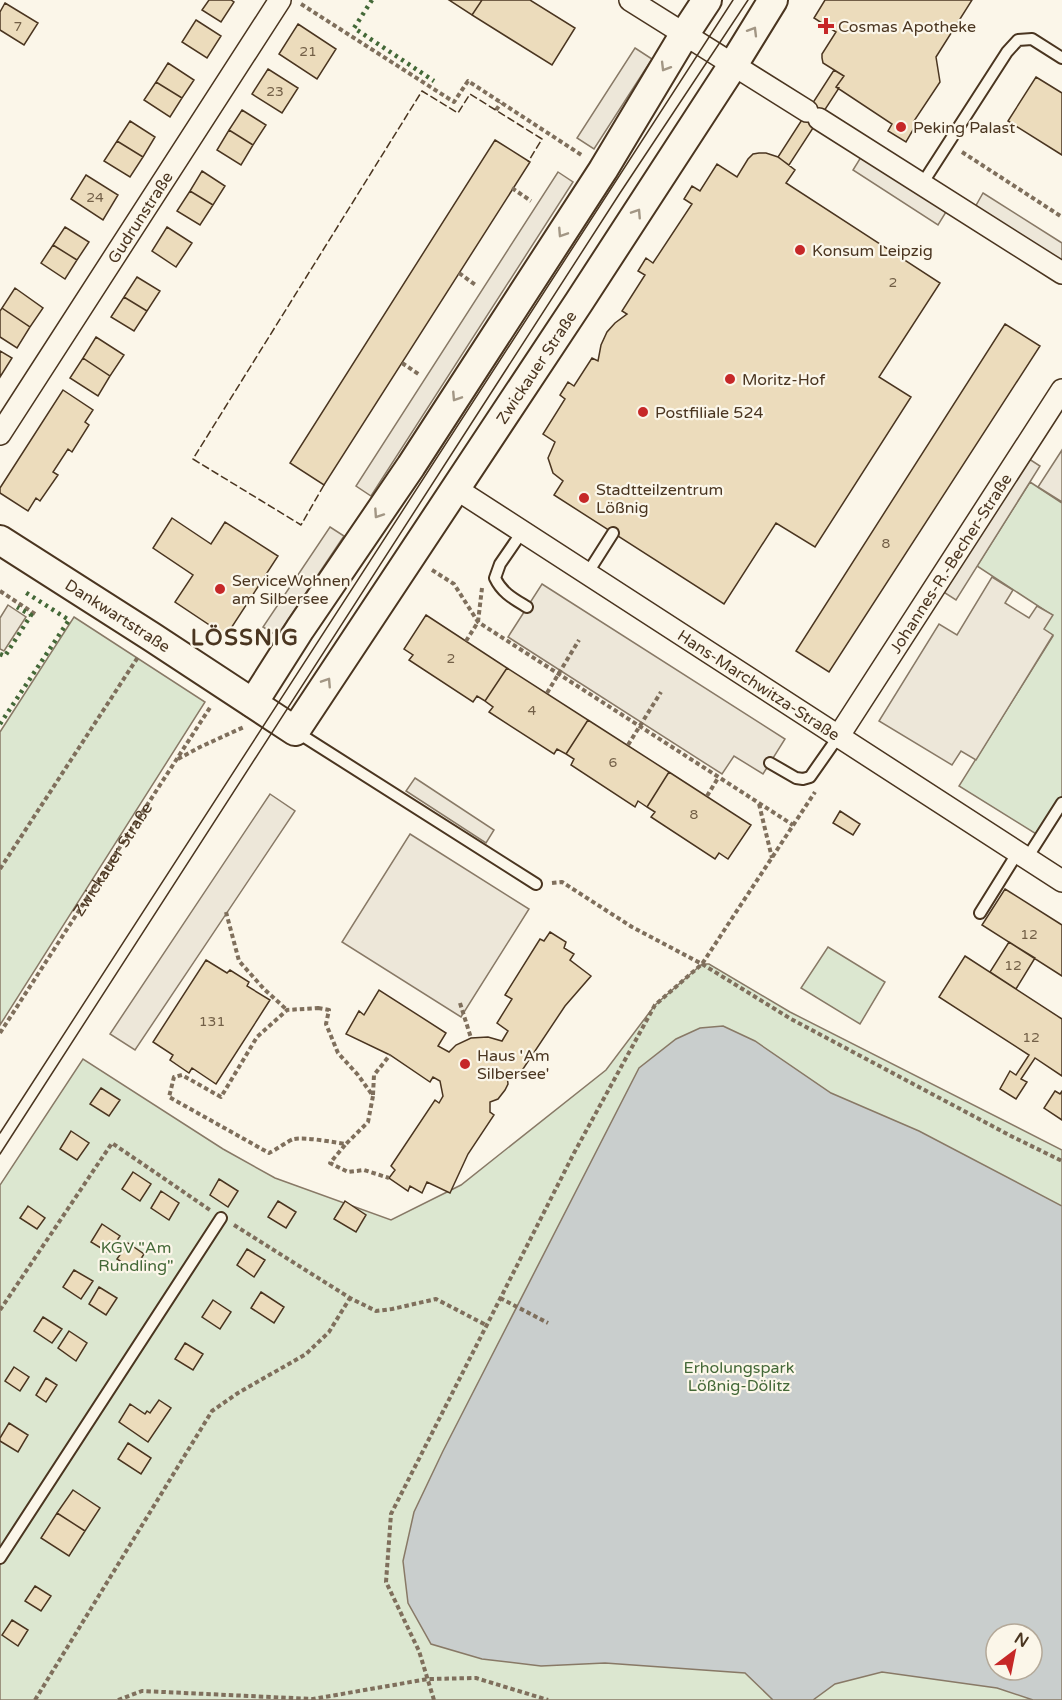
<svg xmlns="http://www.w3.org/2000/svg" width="1062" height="1700" font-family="'Varela Round',sans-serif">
<rect width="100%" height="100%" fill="#fbf6e9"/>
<path fill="#dce7d0" stroke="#887966" stroke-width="1.5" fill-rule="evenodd" d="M1030 482 1062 503V803L1041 837 959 786 1053 636 1043 629 1052 615 977 566Z
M74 617 205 702 0 1025V732Z
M828 947 885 982 860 1024 801 988Z
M702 964H709L790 1012 1062 1150V1700H0V1185L83 1059 223 1149 275 1178 391 1220 461 1185 606 1070 655 1005ZM996 1634H1032V1670H996Z"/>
<path fill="#ede7d9" stroke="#887966" stroke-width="1.5" d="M635 48 652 59 594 149 577 138Z
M861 157 946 212 938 225 853 170Z
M558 172 573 182 371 496 356 486Z
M983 193 1062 243V265L974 209Z
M1062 450V502L1038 487Z
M1026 457 1040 466 956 600 942 591Z
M330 527 344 536 277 636 263 627Z
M992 577 1013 590 1005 603 1029 618 1037 606 1053 615 1044 629 1053 635 976 760 961 751 952 765 879 721 939 624 957 635Z
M542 584 785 739 763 774 734 756 722 774 508 637Z
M8 605 26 617 4 651 0 649V618Z
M415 778 494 830 486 843 406 791Z
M270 794 295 811 135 1050 110 1034Z
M410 834 529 909 461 1017 342 942Z"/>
<path fill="#c9cecd" stroke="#887966" stroke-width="1.5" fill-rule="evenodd" d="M723 1026 755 1041 831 1093 919 1131 1062 1206V1700H1033L997 1688 882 1672 835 1684 813 1700H773L745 1673 605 1663 541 1666 482 1659 431 1644 408 1603 403 1561 414 1512 443 1451 639 1068 676 1039 700 1028ZM996 1634H1032V1670H996Z"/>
<path fill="#ecdcbc" stroke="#4a3520" stroke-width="1.5" d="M209 0H231L234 2 221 22 202 10Z
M449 0H482L472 15Z
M482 0H530L575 28 552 65 472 15Z
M825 0H972L936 57 940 82 914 121 917 123 906 142 888 131 892 124 836 87 844 76 823 63 822 58V54L836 32 814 18Z
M5 3 38 23 24 45 0 30V12Z
M196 20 221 36 207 58 182 42Z
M298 24 336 49 317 79 279 54Z
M168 63 194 80 182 98 156 82Z
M268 69 298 88 282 113 252 94Z
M834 70 844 76 836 87 839 88 789 165 778 157Z
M1036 77 1062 93V155L1008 121Z
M156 82 182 98 170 117 144 100Z
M242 110 266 125 253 145 229 130Z
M130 121 155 137 143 157 117 141Z
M229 130 253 145 241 165 217 150Z
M495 140 530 162 324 485 290 463Z
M117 141 143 157 130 177 104 161Z
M759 153H766L778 157 795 170 786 183 940 283 879 377 911 397 815 547 776 523 724 604 554 495 563 481 553 473 548 458 555 442 543 434 565 399 560 395 568 382 574 386 592 358 598 361 601 345 607 332 615 323 627 314 622 311 645 275 638 271 646 258 653 263 692 204 684 199 692 186 700 191 717 164 737 177 748 159 753 154Z
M202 171 225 186 213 205 190 191Z
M86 175 118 195 103 220 71 199Z
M190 191 213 205 200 225 177 211Z
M65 227 89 242 77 260 53 245Z
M167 227 192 243 176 267 152 251Z
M53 245 77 260 65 279 41 263Z
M137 277 160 291 147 311 124 297Z
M15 288 43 308 30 327 2 308Z
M124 297 147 311 134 331 111 317Z
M2 308 30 327 17 348 0 337V311Z
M1005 324 1040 346 829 672 796 651Z
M96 337 124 355 110 376 83 358Z
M0 351 12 358 0 377Z
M83 358 110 376 98 396 70 378Z
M63 390 93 410 85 422 89 425 72 452 68 449 53 472 58 475 40 501 36 498 28 511 0 493V488Z
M172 518 211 544 225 522 278 556 226 636 175 602 193 575 153 548Z
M426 615 507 668 485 701 477 696 473 702 409 660 413 655 404 649Z
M507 668 588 720 566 754 557 749 554 754 489 712 493 707 485 701Z
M588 720 669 772 647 807 638 801 635 807 571 765 574 759 566 754Z
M669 772 751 825 728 859 719 853 715 859 651 817 655 812 647 807Z
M840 811 860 824 853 835 833 823Z
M1005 889 1062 925V976L982 925Z
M550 932 566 942 564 948 574 954 570 960 591 976 565 1006 519 1075 515 1073 507 1075 508 1084 505 1090 498 1099 490 1102V1112L494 1115 468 1154 450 1193 427 1182 422 1193 410 1186 408 1191 389 1178 395 1170 391 1166 435 1100 439 1103 443 1096 440 1081 433 1077 430 1082 390 1055 346 1034 359 1011 364 1015 379 990 446 1033 438 1046 449 1052 456 1045 471 1038 488 1037 502 1041 508 1031 497 1023 512 999 505 995 540 939 544 941Z
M1009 942 1035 958 1016 989 990 972Z
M965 956 1062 1019V1076L1035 1058 1021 1079 1027 1082 1016 1099 1000 1089 1010 1071 1016 1075 1029 1055 939 997Z
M206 960 227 973 230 970 249 982 247 986 270 1000 216 1084 192 1068 189 1073 170 1060 173 1055 153 1042Z
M101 1088 120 1100 109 1116 90 1104Z
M1055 1091 1060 1094 1062 1091V1120L1044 1108Z
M71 1131 89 1143 77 1160 60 1149Z
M133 1172 151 1184 140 1201 122 1189Z
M219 1179 238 1191 228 1207 210 1195Z
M161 1191 179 1203 169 1220 151 1208Z
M278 1201 296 1212 286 1228 268 1217Z
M345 1201 366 1215 356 1232 334 1219Z
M28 1206 45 1218 37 1229 20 1218Z
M102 1224 120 1236 109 1253 91 1242Z
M128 1243 144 1254 134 1270 117 1259Z
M247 1249 265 1260 254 1277 237 1265Z
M74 1270 93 1281 81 1299 63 1287Z
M99 1287 117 1298 106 1315 89 1304Z
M261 1292 284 1307 274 1323 251 1308Z
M213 1300 231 1312 220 1329 202 1317Z
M43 1317 62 1329 52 1343 34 1331Z
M69 1331 87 1343 76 1361 58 1348Z
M185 1343 203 1354 193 1370 175 1359Z
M14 1367 29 1377 20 1391 5 1381Z
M46 1378 57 1385 46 1402 36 1395Z
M159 1400 171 1408 148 1442 119 1422 130 1404 145 1414 147 1411 150 1413Z
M9 1423 28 1435 18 1452 0 1441V1438Z
M128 1443 151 1458 141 1474 118 1459Z
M73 1490 100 1508 85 1531 57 1513Z
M57 1513 85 1531 69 1556 41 1538Z
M35 1586 51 1596 41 1611 25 1601Z
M12 1620 28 1630 18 1646 2 1635Z"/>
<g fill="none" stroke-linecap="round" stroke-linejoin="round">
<defs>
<path id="lane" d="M922 184 1007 52 1018 40 1032 39 1062 58
M522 532 500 564 495 578C502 593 514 599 527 607
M587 574 613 533
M295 731 536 884
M770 763 796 778 803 779 810 777 838 737
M1027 858 1062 803
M980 913 1018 852
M0 1558 221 1218"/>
<g id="street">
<path d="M630 0 807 111"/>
<path d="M819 119 1062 273"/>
<path id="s2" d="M0 434 280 0"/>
<path id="s3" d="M455 488 1062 881"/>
<path id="s4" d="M838 737 1062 390"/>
</g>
<g id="secondary">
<path id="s5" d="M0 540 152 637 295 731 579 302 733 65 773 0"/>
<path d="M253 703 300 629 411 466 603 170 684 35 707 0"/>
</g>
</defs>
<use href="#lane" stroke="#4a3520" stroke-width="14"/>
<use href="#street" stroke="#4a3520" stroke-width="24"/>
<use href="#secondary" stroke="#4a3520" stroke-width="32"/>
<g stroke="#7f6f5c" stroke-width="4" stroke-dasharray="4.5 3" stroke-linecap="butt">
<path d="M301 4 454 102 468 81 583 156"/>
<path d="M496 110 501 103"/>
<path d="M962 152 1062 217"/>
<path d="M512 188 531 201"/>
<path d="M459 273 477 286"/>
<path d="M402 363 420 375"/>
<path d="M432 570 454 584 478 622 793 825"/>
<path d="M0 591 35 614"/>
<path d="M466 641 478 622 482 588"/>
<path d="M547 693 579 640"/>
<path d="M628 745 661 692"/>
<path d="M178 759 200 747 244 727"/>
<path d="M707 796 718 778"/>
<path d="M759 804 772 858"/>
<path d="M0 869 138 657"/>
<path d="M552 883 562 882 632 927 702 964 791 1019 1011 1136 1062 1161"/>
<path d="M226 912 239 961 264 989 287 1010"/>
<path d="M460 1003 471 1038"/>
<path d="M318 1008 329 1010 326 1024 338 1053 358 1075 373 1096 368 1122 346 1144C332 1142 307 1137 294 1139 289 1140 276 1150 269 1153L169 1097 174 1077 182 1075 221 1097 257 1037 287 1010Z"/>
<path id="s1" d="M0 1033 211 706"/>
<path d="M373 1095 374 1075 390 1055"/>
<path d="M345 1145 330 1163 348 1172 364 1170 389 1178"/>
<path d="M234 1225 350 1298 376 1311 392 1309 436 1299 486 1325"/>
<path d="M500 1298 548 1323"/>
<path d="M0 1310 112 1143 210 1210"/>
<path d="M35 1700 212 1411 238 1393 306 1354 329 1332 350 1298"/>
<path d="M118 1700 142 1691 313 1699 428 1679 476 1678 548 1700"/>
<path d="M434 1700 419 1651 386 1582 391 1514 574 1153 655 1005 702 964 815 792"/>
</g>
<use href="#lane" stroke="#fbf6e9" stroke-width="10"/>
<use href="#street" stroke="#fbf6e9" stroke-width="21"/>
<use href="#secondary" stroke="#fbf6e9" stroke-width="28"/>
<path stroke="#4a3520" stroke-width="1.5" d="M0 1133 733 0
M0 1154 620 193 748 0"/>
<path stroke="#436837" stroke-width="4.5" stroke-dasharray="3 4.5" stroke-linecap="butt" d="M372 0 354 28 434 81
M0 654 5 656 31 615 17 607
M0 724 69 620 25 592"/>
<path stroke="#4a3520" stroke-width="1.5" stroke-dasharray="8 3" stroke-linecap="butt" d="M324 485 301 525 193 459 422 91 458 113 470 94 542 139 528 162"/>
</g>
<defs><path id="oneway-chevron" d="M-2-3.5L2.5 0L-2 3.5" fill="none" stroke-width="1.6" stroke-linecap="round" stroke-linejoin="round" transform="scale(1.5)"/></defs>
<g stroke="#a29684">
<use href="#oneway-chevron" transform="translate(753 31) rotate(-59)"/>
<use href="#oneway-chevron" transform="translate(665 67) rotate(121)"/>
<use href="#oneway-chevron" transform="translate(637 213) rotate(-57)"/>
<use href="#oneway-chevron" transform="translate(562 233) rotate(123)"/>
<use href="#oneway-chevron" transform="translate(456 397) rotate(123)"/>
<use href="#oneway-chevron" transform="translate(378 514) rotate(124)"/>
<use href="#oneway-chevron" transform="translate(327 682) rotate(-57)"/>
</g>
<g fill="#c62828" stroke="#fbf6e9" stroke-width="2">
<path d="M823 17h6v6h6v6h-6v6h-6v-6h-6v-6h6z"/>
<circle cx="901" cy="127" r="6"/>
<circle cx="800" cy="250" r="6"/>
<circle cx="730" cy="379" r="6"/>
<circle cx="643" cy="412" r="6"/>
<circle cx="584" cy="498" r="6"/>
<circle cx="220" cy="589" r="6"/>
<circle cx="465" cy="1064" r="6"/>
</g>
<g text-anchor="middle" stroke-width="4.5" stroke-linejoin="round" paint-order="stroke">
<g font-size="14" fill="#725f47">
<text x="18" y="31">7</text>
<text x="308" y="56">21</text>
<text x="275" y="96">23</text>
<text x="95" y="202">24</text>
<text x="893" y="287">2</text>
<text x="886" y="548">8</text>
<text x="451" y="663">2</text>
<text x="532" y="715">4</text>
<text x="613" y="767">6</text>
<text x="694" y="819">8</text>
<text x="1029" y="939">12</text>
<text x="1013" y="970">12</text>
<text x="212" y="1026">131</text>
<text x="1031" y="1042">12</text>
</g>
<g font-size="16" fill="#4a3520" stroke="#fbf6e9" text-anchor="start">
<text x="838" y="32">Cosmas Apotheke</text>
<text x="913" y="133">Peking Palast</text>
<text x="812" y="256">Konsum Leipzig</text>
<text x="742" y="385">Moritz-Hof</text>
<text x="655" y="418">Postfiliale 524</text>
<text x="596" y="495">Stadtteilzentrum<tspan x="596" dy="18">Lößnig</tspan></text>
<text x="232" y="586">ServiceWohnen<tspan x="232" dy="18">am Silbersee</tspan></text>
<text x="477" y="1061">Haus 'Am<tspan x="477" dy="18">Silbersee'</tspan></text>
</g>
<g font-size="16" fill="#4a3520" stroke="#fbf6e9">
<text dy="6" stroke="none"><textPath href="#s2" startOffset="258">Gudrunstraße</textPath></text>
<text dy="6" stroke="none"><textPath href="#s5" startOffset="788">Zwickauer Straße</textPath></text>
<text dy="6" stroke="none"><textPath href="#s4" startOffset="207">Johannes-R.-Becher-Straße</textPath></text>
<text dy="6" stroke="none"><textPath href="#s5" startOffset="140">Dankwartstraße</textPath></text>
<text dy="6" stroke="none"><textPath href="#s3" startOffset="362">Hans-Marchwitza-Straße</textPath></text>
<text dy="6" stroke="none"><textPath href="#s1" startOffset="207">Zwickauer Straße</textPath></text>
</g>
<g font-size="16" fill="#436837" stroke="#fbf6e9">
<text x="136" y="1253">KGV "Am<tspan x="136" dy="18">Rundling"</tspan></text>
<text x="739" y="1373">Erholungspark<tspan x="739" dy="18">Lößnig-Dölitz</tspan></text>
</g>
<g font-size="22" font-weight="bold" letter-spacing="1.5" fill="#4a3520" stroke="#fbf6e9">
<text x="245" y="645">LÖSSNIG</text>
</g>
</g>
<g transform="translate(1014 1652) rotate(32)"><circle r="28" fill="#fbf6e9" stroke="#b4a999" stroke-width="1.5"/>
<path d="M0-4.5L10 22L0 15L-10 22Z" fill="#c62828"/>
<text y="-9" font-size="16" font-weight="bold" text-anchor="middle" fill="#4a3520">N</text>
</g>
</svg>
